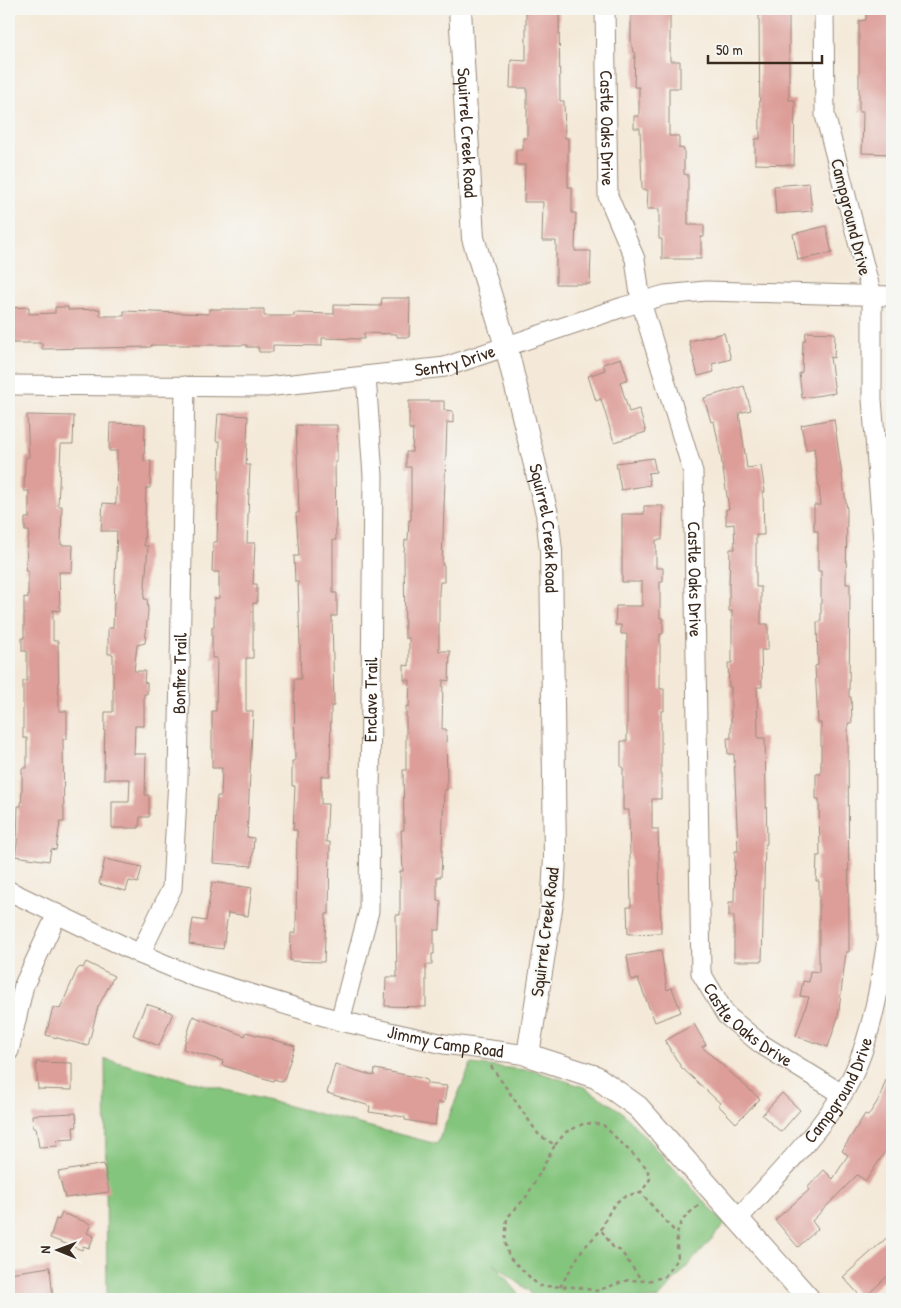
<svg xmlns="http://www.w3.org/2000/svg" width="901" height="1308" font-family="'Patrick Hand',sans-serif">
<rect width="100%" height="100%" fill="#f6f6f2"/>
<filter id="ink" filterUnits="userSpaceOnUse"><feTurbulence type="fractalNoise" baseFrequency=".02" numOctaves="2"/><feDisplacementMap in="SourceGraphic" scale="10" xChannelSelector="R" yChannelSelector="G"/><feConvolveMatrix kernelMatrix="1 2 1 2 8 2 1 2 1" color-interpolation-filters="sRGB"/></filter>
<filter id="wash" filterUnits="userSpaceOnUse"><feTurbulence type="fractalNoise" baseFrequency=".0096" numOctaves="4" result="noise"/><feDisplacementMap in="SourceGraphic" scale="20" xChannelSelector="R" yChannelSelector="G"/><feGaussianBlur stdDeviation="1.12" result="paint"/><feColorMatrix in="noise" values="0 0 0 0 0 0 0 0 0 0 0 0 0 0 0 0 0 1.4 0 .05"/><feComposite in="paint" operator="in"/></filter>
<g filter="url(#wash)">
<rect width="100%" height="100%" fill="#f4e9d8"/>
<path fill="#84c57d" stroke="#60784e" d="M105 1059 437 1144 471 1064 535 1071 584 1087 621 1111 725 1224 658 1299H534L529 1291 494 1264 523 1299H107Z"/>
<g id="blocks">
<path fill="#dd9d98" d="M526 9H559L560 101H564L565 138H568V187H572V213H576L575 251H591L590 284H556V241H542L543 202H524L525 165H516V150H523V138H527V88H510L511 60 526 61Z
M631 9H670V61H680V88H669V136H679V148L684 149V174L688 175V225H704V237H701V259H662V239H659V209H647L648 190H642L640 128H634V116H639V87H634L635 52H633L631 42Z
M759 9H789V100H795L794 165 755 164V139H760Z
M866 9H892V154L862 153 863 112H859V21L866 20Z
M809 183 812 211 776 214 774 186Z
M826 226 832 253 798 260 793 234Z
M382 298H410L409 337H397V334L364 333V339L322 338V346L273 345V352H259L258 347H247V345H151V347L42 349V343H9V308L29 307V314L55 313V307H68V310L100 309V316H124V311L209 314V309H264V316H294V313L334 314V305L381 306Z
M806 332 835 333 834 358 830 357 835 393 802 398 799 373 802 372 803 341H805Z
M724 333 731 359 712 364 714 372 698 376 689 341Z
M621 358 628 379 620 382 629 412 639 409 646 432 614 442 601 399 596 401 588 376 605 370 603 364Z
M744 386 751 410 739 413 747 468 761 466 765 492H763L764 535H756V587H761V624H768V650H761L762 687H757L758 738H765L767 844H765L762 961H734V916H729V902H734L735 851H738L734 754H728L727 738H731V687H729L728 663H732V611H729V587L730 549H735L734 524 726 525V509H729L721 457 714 421 711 422 704 398Z
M409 401H444V410L453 411V423L447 422 442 565H444V582H440L439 592V651H450L449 681 443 680 442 729H446L447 790H444L441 877H437V900L441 901 440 930H434V954H432V965H426V1007L385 1006 386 977H397L396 915H400V871H403L401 830H404L403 770H406V706L409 707 410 680H404V665L409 666V638H405L404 554 405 540H408L409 520H411V467H406V452H412L413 429H409Z
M218 414 248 416 246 465H250L247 543H255L253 584H257V603H253V658H246V711H253L247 837 254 838 252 866 213 863 217 796H221L222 768H212V711H216L217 658H212V627H214V599L219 598V572H212L213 542H217L220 441H216Z
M27 415 74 416 73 444H61L58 506H62L61 545H73L72 572H59L60 611 53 610V641H58L59 711H67V739H63L64 822H60L56 850 51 849 49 861 15 856 17 844 18 806H21L22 791V768H27V738H23V681H27V651H22V638H24V597L28 598V571H25L29 531H25V518H29V491H24L25 463 26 457H29Z
M834 419 847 510 846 584H850L849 697H851L852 723H848L849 952H846L838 1017 828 1047 796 1036 809 997 800 996 803 981 809 982 810 971 819 972V881H816L817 856H820L819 799H816V774H821V723H818L815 666 818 665 817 622H821V571H818V531H814V505H821L814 448 806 450 801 425Z
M110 423 145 424 144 461H151L150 488H146L144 546H148L144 599H147L148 611 145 643 137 645 134 671H145L144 682 147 683V694H144V726H135L134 754H146L145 795H149V817H140L139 828H112V802H129L130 779H104L105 712H113V654H108V628H113L117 531H101L103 503 116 504 117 451H109Z
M296 425H337V462H335L336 540H333V593H337V616H332L334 706H331L330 776H321V804H328L326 842H330L329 914H326L324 962 290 961 291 933H296L297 830H293L295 786H292V761H295L294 679H301L298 582H295L294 556H299L296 513H299Z
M653 458 656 472 648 473 650 485 621 490 616 463Z
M644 506H663L662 540H656V568H663V582H660V618H663V634H660V689H664V711H661V799H652V829H658L661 933 628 934 627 907H631L629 810H623V767H621V741H627V634H621V625H615L616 606H642V582H622V514H644Z
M105 859 142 867 138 883 129 881 126 891 99 884Z
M212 882 252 888 248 916 228 913 223 949 189 944 193 919 206 921Z
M661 950 667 990 672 988 681 1012 655 1022 638 979 631 980 627 956Z
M86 962 114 976 98 1007 88 1046 46 1035 53 1007 60 1009 77 970 80 967 83 968Z
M146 1004 173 1013 159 1046 133 1035Z
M193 1016 245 1036 246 1032 295 1046 283 1082 274 1079 273 1081 228 1067 222 1065 223 1061 183 1049Z
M694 1024 706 1045 702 1047 760 1099 736 1123 718 1105 720 1103 681 1067 665 1041Z
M36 1062 72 1063V1090L38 1089Z
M335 1064 374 1076 375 1069 421 1078 427 1080V1084L447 1086 444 1103 438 1102 435 1125 405 1120V1117L369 1112 370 1106 327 1093Z
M891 1066 892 1141 866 1181 857 1175 812 1221 818 1229 798 1247 775 1220 809 1190 807 1188 824 1170 833 1179 848 1155 842 1151 865 1114 868 1116 879 1099Z
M782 1093 800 1110 781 1132 762 1115Z
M76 1113 77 1127H73L74 1139 57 1140 58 1146 39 1147 36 1128H33L32 1115Z
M104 1164 109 1192 65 1198 58 1172Z
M62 1213 91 1224 87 1233 94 1236 89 1248 83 1246 82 1250 50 1238 56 1219 59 1220Z
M892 1233V1272L863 1299 843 1277Z
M50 1267 53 1299H9V1273Z"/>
</g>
</g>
<g filter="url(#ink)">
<use href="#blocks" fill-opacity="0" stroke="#988a7b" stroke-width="1"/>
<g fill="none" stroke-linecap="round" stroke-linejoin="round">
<defs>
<g id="minor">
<path id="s1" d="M605 9 608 196 635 259 641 302 693 472 701 973 726 1015 761 1044 842 1094"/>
<path id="s2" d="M9 385 266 387 445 367 623 307 665 295 706 291 892 296"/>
<path id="s3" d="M9 891 140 954 195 977 340 1021 444 1044 528 1055"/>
<path id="s4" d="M140 954 172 888 178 779 185 386"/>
<path id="s5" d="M340 1021 369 911 373 476 366 376"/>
<path d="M9 1051 24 985 57 914"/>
<path id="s6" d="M737 1220C772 1180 812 1140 842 1095 869 1052 880 988 887 939L884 554 872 399V296L825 115 824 9"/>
</g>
<g id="tertiary">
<path id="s7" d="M460 9 473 238 506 346 547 514 551 551 555 857 553 896 528 1055 596 1077 638 1107 809 1299"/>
</g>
</defs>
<use href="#minor" stroke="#988a7b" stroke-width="21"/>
<use href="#tertiary" stroke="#988a7b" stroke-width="24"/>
<path stroke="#988a7b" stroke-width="2.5" stroke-dasharray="4 4" stroke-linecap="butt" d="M491 1066 539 1135 555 1145 527 1196 507 1218 505 1242 509 1257 539 1286 578 1287 596 1291 628 1280 647 1281 664 1277 678 1258C675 1229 676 1222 701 1204
M555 1145 566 1132 585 1123 603 1125 647 1168 650 1179 641 1193
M601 1230C611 1208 615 1195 641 1193L676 1233
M560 1287 582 1250 601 1230 613 1247 621 1251 642 1281"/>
<use href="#minor" stroke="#fff" stroke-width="19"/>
<use href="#tertiary" stroke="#fff" stroke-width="22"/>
</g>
</g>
<g text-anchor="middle" stroke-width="4" stroke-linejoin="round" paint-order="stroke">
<g font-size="18" fill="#3b2a1e" stroke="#f6f6f2">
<text dy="6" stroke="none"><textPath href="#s1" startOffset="119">Castle Oaks Drive</textPath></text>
<text dy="6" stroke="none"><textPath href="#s7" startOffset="124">Squirrel Creek Road</textPath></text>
<text transform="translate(851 217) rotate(76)" y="6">Campground Drive</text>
<text dy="6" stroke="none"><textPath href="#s2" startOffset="448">Sentry Drive</textPath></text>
<text dy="6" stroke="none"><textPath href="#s7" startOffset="529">Squirrel Creek Road</textPath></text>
<text dy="6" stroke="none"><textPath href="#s1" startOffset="584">Castle Oaks Drive</textPath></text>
<text dy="6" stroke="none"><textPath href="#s4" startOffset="288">Bonfire Trail</textPath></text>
<text dy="6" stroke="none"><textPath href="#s5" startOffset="325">Enclave Trail</textPath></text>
<text transform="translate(545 932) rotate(-83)" y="6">Squirrel Creek Road</text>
<text dy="6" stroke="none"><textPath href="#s1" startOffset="1049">Castle Oaks Drive</textPath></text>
<text dy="6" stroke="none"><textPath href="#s3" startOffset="464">Jimmy Camp Road</textPath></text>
<text dy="6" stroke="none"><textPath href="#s6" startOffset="166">Campground Drive</textPath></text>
</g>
</g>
<rect width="901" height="1308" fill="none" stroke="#f6f6f2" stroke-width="30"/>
<g transform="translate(58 1250) rotate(271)" stroke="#f6f6f2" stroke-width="4" paint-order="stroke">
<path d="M0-4L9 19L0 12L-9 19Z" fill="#3b2a1e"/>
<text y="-8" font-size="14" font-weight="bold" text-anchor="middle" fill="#3b2a1e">N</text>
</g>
<path d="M708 55v8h114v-8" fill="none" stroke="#3b2a1e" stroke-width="2.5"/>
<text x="716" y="55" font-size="15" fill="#3b2a1e" stroke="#f6f6f2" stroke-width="4" paint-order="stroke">50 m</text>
</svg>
